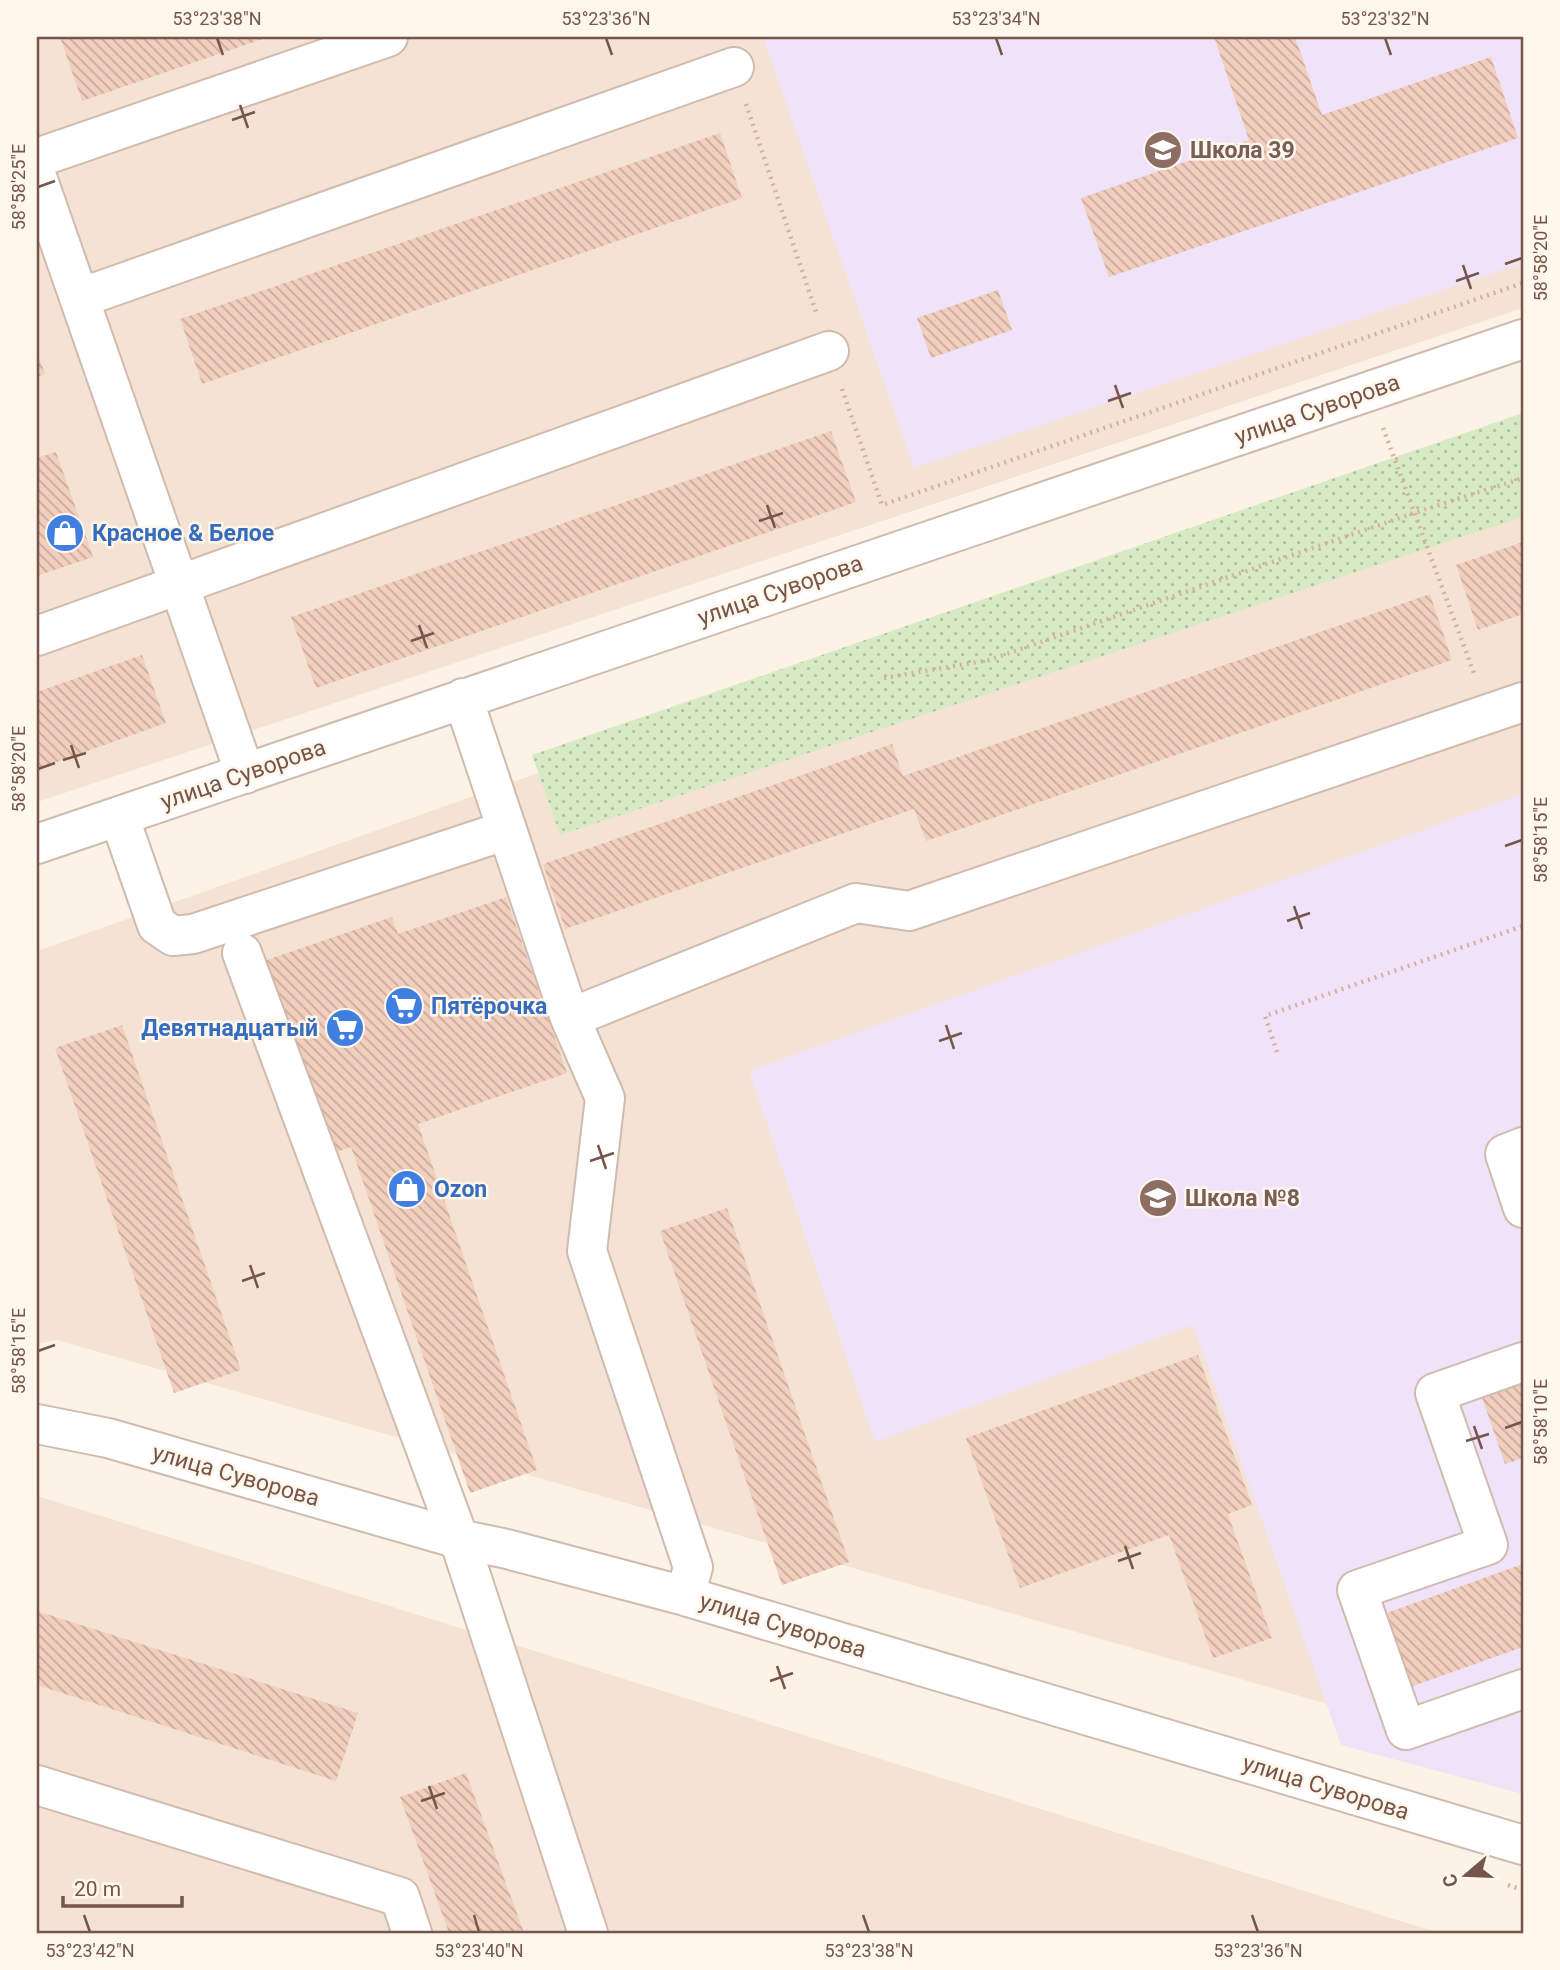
<svg xmlns="http://www.w3.org/2000/svg" width="1560" height="1970" font-family="Roboto,sans-serif">
<defs>
<pattern id="park-dots" width="8" height="8" patternUnits="userSpaceOnUse" patternTransform="scale(1.75)"><rect width="8" height="8" fill="#d7eac4"/><path d="M2 2h.1M6 6h.1" fill="none" stroke="#b3c0a1" stroke-width="1.8" stroke-linecap="round"/></pattern>
<pattern id="building-back-hatch" width="6" height="6" patternUnits="userSpaceOnUse" patternTransform="scale(1.75)"><rect width="6" height="6" fill="#f2cebd"/><path d="M-1 5l2 2M0 0l6 6M5-1l2 2" fill="none" stroke="#c9aa9c"/></pattern>
</defs>
<rect width="100%" height="100%" fill="#fcf2e6"/>
<path fill="#f4e3d4" d="M37 37H1523V308L37 802Z
M1523 423V1760L57 1340 37 1344V951Z
M37 1496 1439 1933H37Z"/>
<path fill="#efe2f9" d="M763 37H1523V263L914 468Z
M1523 794V1794L1341 1745 1193 1325 875 1442 749 1071Z"/>
<path fill="url(#park-dots)" d="M1523 413V517L560 835 532 755Z"/>
<path fill="url(#building-back-hatch)" d="M60 37H268L82 101Z
M1214 37H1295L1322 115 1491 57 1518 138 1109 277 1081 198 1249 140Z
M720 133 742 198 202 384 180 319Z
M998 290 1012 330 931 358 917 318Z
M37 352 45 374 37 377Z
M831 431 856 502 316 688 291 617Z
M56 452 93 557 37 576V458Z
M1523 542V614L1478 630 1456 565Z
M1430 594 1452 660 926 841 914 809 565 929 543 864 892 744 903 776Z
M142 655 166 723 37 769V692Z
M506 897 567 1073 418 1124 537 1470 470 1493 351 1147 325 1156 258 963 392 917 398 934Z
M122 1025 241 1370 174 1393 55 1048Z
M727 1208 849 1562 782 1585 660 1231Z
M1198 1355 1252 1505 1228 1514 1272 1638 1213 1658 1169 1535 1020 1588 966 1438Z
M1523 1376V1458L1505 1464 1480 1392Z
M1523 1564V1647L1410 1687 1384 1614Z
M37 1611 358 1713 336 1781 37 1685Z
M466 1773 524 1933H449L400 1797Z"/>
<g fill="none" stroke-linecap="round" stroke-linejoin="round">
<defs>
<path id="minor" d="M37 158 388 37
M37 177 245 774
M80 298 734 67
M37 636 829 351
M463 698 570 1018 605 1098 587 1251 693 1567 685 1596
M119 816 157 925 173 936 193 934 507 830
M37 844 1523 339
M242 953 459 1539 588 1933
M570 1018 856 903 909 911 1523 702
M1523 1147 1505 1154 1523 1208
M1523 1362 1435 1393 1488 1545 1357 1590 1406 1730 1523 1689
M37 1424 108 1438 459 1539 507 1549 685 1596 1523 1845
M37 1785 400 1897 412 1933"/>
</defs>
<use href="#minor" stroke="#d0bbae" stroke-width="42"/>
<path stroke="#d7b1a0" stroke-width="4.5" stroke-dasharray="2 5" stroke-linecap="butt" d="M746 104 817 315
M842 389 882 505 1523 283
M1383 428 1475 676
M884 678 989 660 1414 513 1523 478
M1277 1052 1265 1016 1523 926
M1508 1885 1523 1890"/>
<use href="#minor" stroke="#fff" stroke-width="38"/>
</g>
<path fill="none" stroke="#76564a" stroke-width="2.5" d="M217 38 223 55M606 38 612 55M996 38 1002 55M1385 38 1391 55M240 105 248 128M232 120 255 112M38 187 55 181M1505 264 1522 258M1463 265 1471 289M1456 281 1479 273M1115 385 1123 408M1108 401 1131 393M767 505 775 528M759 521 783 513M419 625 427 648M411 641 434 633M71 745 79 768M63 760 86 753M38 769 55 763M1505 846 1522 840M1294 906 1302 929M1287 921 1310 913M946 1025 954 1049M939 1041 962 1033M598 1145 606 1169M590 1161 614 1153M250 1265 258 1288M242 1281 265 1273M38 1351 55 1345M1474 1426 1482 1449M1505 1428 1522 1422M1466 1441 1489 1434M1125 1546 1133 1569M1118 1561 1141 1553M777 1666 785 1689M770 1681 793 1673M429 1786 437 1809M421 1801 445 1793M84 1915 90 1932M474 1915 479 1932M863 1915 869 1932M1252 1915 1258 1932"/>
<defs>
<symbol id="school-disc" viewBox="-11 -11 22 22"><circle r="9.5" fill="#8d6e63" stroke="#fff6ec"/><path d="M0-5L7-2L0 1L-7-2ZM-4 1L0 2.5L4 1V4Q0 6-4 4Z" fill="#fff"/></symbol>
<symbol id="shop-disc" viewBox="-11 -11 22 22"><circle r="9.5" fill="#3f7fe0" stroke="#fff6ec"/><path d="M-5-2.5h2.3a2.7 3.5 0 0 1 5.4 0H5L5.5 6h-11ZM-1.5-2.5h3a1.5 2.3 0 0 0-3 0Z" fill="#fff"/></symbol>
<symbol id="supermarket-disc" viewBox="-11 -11 22 22"><circle r="9.5" fill="#3f7fe0" stroke="#fff6ec"/><path d="M-6-5.5h2.5l.6 2H6L4.5 2H-2.5L-4.4-4H-6ZM-1.5 3.2a1.3 1.3 0 1 0 .1 0ZM3 3.2a1.3 1.3 0 1 0 .1 0Z" fill="#fff"/></symbol>
</defs>
<g fill-rule="evenodd">
<use href="#school-disc" x="1141" y="128" width="44" height="44"/>
<use href="#shop-disc" x="43" y="511" width="44" height="44"/>
<use href="#supermarket-disc" x="382" y="984" width="44" height="44"/>
<use href="#supermarket-disc" x="323" y="1006" width="44" height="44"/>
<use href="#shop-disc" x="385" y="1167" width="44" height="44"/>
<use href="#school-disc" x="1136" y="1176" width="44" height="44"/>
</g>
<g text-anchor="middle" stroke-width="5" stroke-linejoin="round" paint-order="stroke">
<g font-size="23" font-weight="bold" fill="#785e54" stroke="#fff6ec" text-anchor="start">
<text x="1190" y="158">Школа 39</text>
<text x="1185" y="1206">Школа №8</text>
</g>
<g font-size="23" fill="#76564a" stroke="#fff6ec">
<text transform="translate(1317 409) rotate(-19)" y="8">улица Суворова</text>
<text transform="translate(780 590) rotate(-19)" y="8">улица Суворова</text>
<text transform="translate(243 774) rotate(-19)" y="8">улица Суворова</text>
<text transform="translate(236 1475) rotate(16)" y="8">улица Суворова</text>
<text transform="translate(783 1625) rotate(17)" y="8">улица Суворова</text>
<text transform="translate(1326 1787) rotate(17)" y="8">улица Суворова</text>
</g>
<g font-size="23" font-weight="bold" fill="#366cbe" stroke="#fff6ec" text-anchor="start">
<text x="92" y="541">Красное &amp; Белое</text>
<text x="431" y="1014">Пятёрочка</text>
<text x="318" y="1036" text-anchor="end">Девятнадцатый</text>
<text x="434" y="1197">Ozon</text>
</g>
</g>
<rect width="1560" height="1970" fill="none" stroke="#fff6ec" stroke-width="77"/>
<g transform="translate(1466 1875) rotate(251)" stroke="#fff6ec" stroke-width="5" paint-order="stroke">
<path d="M0-5L12 26L0 18L-12 26Z" fill="#76564a"/>
<text y="-10" font-size="19" font-weight="bold" text-anchor="middle" fill="#76564a">С</text>
</g>
<path d="M63 1896v10h119v-10" fill="none" stroke="#76564a" stroke-width="3.5"/>
<text x="74" y="1896" font-size="21" fill="#76564a" stroke="#fff6ec" stroke-width="5" paint-order="stroke">20 m</text>
<rect x="38" y="38" width="1484" height="1894" fill="none" stroke="#76564a" stroke-width="2.5"/>
<g font-size="18" text-anchor="middle" fill="#76564a">
<text x="217" y="25">53°23'38"N</text>
<text x="606" y="25">53°23'36"N</text>
<text x="996" y="25">53°23'34"N</text>
<text x="1385" y="25">53°23'32"N</text>
<text transform="translate(19 187) rotate(-90)" y="6">58°58'25"E</text>
<text transform="translate(1541 258) rotate(-90)" y="6">58°58'20"E</text>
<text transform="translate(19 769) rotate(-90)" y="6">58°58'20"E</text>
<text transform="translate(1541 840) rotate(-90)" y="6">58°58'15"E</text>
<text transform="translate(19 1351) rotate(-90)" y="6">58°58'15"E</text>
<text transform="translate(1541 1422) rotate(-90)" y="6">58°58'10"E</text>
<text x="90" y="1957">53°23'42"N</text>
<text x="479" y="1957">53°23'40"N</text>
<text x="869" y="1957">53°23'38"N</text>
<text x="1258" y="1957">53°23'36"N</text>
</g>
</svg>
